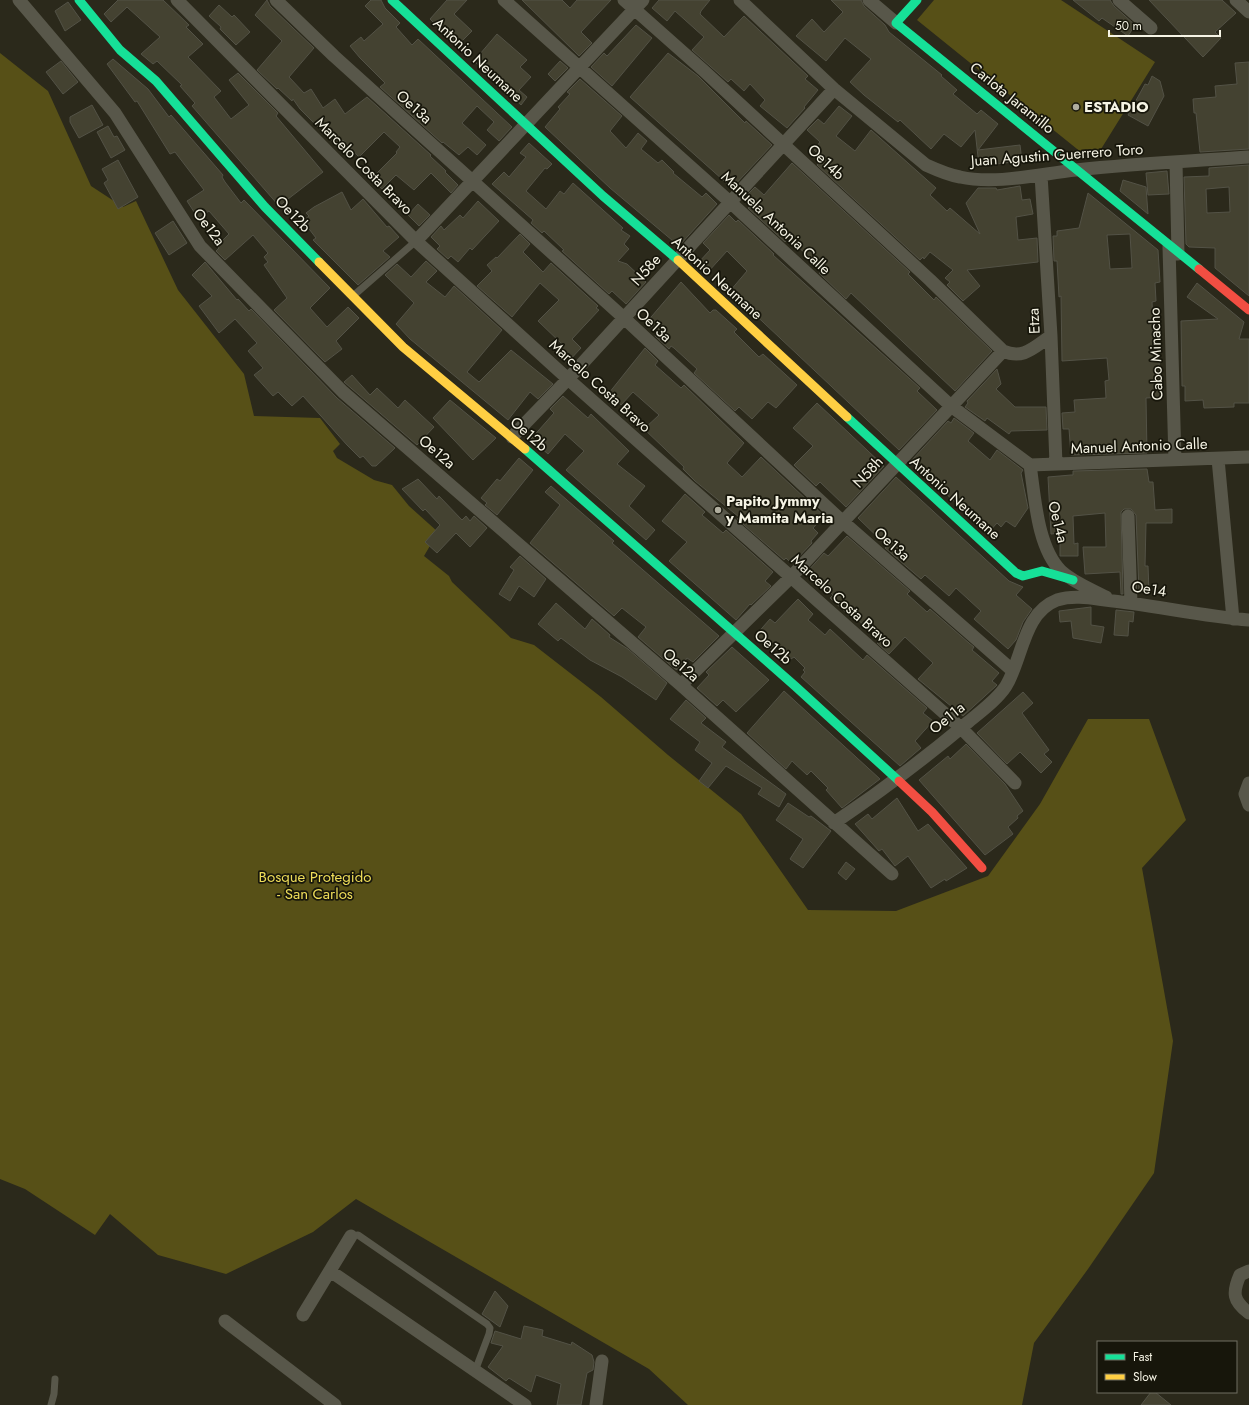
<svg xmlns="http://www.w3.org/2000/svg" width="1249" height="1405" font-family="Jost,sans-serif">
<rect width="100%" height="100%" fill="#2b291b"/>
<path fill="#575017" d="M934 0H1061L1155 62 1098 154 1082 153 917 20Z
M0 53 48 91 91 186 123 207 136 201 178 290 244 374 254 416 320 418 340 444 333 451 337 458 374 480 392 485 409 506 438 532 424 556 449 576 452 582 511 638 534 645 601 697 668 755 741 814 808 910 896 911 988 876 1040 804 1088 719H1149L1186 820 1142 868 1173 1041 1154 1173 1088 1269 1034 1343 1022 1405H688L649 1369 356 1199 313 1232 226 1274 158 1255 110 1214 95 1235 25 1189 0 1179Z"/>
<path fill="#444231" stroke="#535246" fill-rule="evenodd" d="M118 0H163L189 25 186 27 203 44 188 57 221 91 214 97 231 119 249 105 229 80 238 73 278 113 276 116 323 172 279 206 192 106 195 103 180 86 182 85 157 61 153 64 141 54 160 37 127 7 111 22 104 14Z
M267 0 270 6 314 48 289 77 304 93 311 89 323 108 335 99 345 114 367 97 431 155 430 156 446 171 445 172 458 185 451 193 431 173 414 190 396 175 382 189 371 179 397 153 396 152 400 147 384 132 359 157 343 140 337 146 300 109 293 99 292 101 278 88 277 89 257 70 282 41 255 15Z
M371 0H381L385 8 400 23 396 27 412 45 418 39 512 127 499 141 487 130 494 122 477 106 462 123 486 145 477 155 468 147 459 155 443 142 442 143 380 87 385 83 360 58 350 46 361 37 364 41 383 24 365 6Z
M447 0H467L454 14 472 31 457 46 430 19Z
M522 0H562L570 8 577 0H611L581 32 592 43 579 56Z
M659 0H710L701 11 700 14 724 37 744 16 808 76 805 79 818 90 804 107 805 108 787 128 760 106 765 100 750 84 744 91 731 79 728 82 692 50 704 37 675 11 667 21 652 8Z
M831 0H861L864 6 885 25 889 32 942 75 941 76 957 90 953 94 977 114 981 110 998 124 978 150 1020 145 1022 161 979 166 975 130 961 147 944 134 931 149 900 120 898 122 864 95 850 82 871 59 845 38 826 61 796 36 812 19 824 32 843 12Z
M1073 0H1110L1114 6 1135 25 1128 36 1102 18 1099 21Z
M1149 0H1222L1236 13 1215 32 1221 38 1203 57Z
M68 2 81 20 65 31 55 11Z
M219 5 232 17 234 15 250 32 236 45 220 29 221 27 209 16Z
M636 25 652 38 612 86 591 67 604 53 607 56Z
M497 34 527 60 520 67 531 77 519 90 527 97 521 105 474 61Z
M668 53 698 76 745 123 746 121 772 145 732 188 630 97Z
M113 59 148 89 169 117 171 115 223 175 222 177 225 182 241 203 244 200 330 288 310 308 327 327 348 307 359 318 336 341 342 349 325 362 274 310 287 298 264 265 268 262 264 257 268 253 253 235 225 260 216 251 219 248 217 246 229 234 209 211 198 218 187 201 204 190 175 152 170 154 137 101 135 102 107 64Z
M61 61 78 82 63 94 46 72Z
M560 61 568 68 555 81 548 74Z
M1249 62V149L1200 152 1196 113H1194L1193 99 1216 97 1215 86 1237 84 1235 63Z
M1152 76 1160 81 1164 96 1148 126 1128 115 1145 84 1148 85Z
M580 79 622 116 610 131 626 148 638 133 647 141 641 149 658 163 662 160 674 172 673 173 702 197 706 193 717 204 679 246 610 188 545 127 560 109 558 107 570 94 567 92Z
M92 105 103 125 79 138 70 122V117Z
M839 106 852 116 836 136 855 151 871 130 936 188 930 195 947 211 950 208 980 234 966 203 978 188H996L997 190 1020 186 1022 200 1030 199 1033 214 1016 217 1018 240 1037 238 1038 262 967 270 980 286 963 301 947 285 950 282 945 278 953 270 930 252 924 259 923 257 920 260 817 165 823 158 814 150 820 142 807 130 818 119 824 124Z
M108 126 114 137 117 136 125 150 111 158 97 132Z
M529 143 552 164 547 169 545 168 526 191 546 209 560 191 564 194 573 183 623 228 621 230 630 236 624 244 629 249 618 261 627 264 646 282 626 304 612 291 609 294 562 251 564 250 544 231 542 233 531 223 533 220 492 184 504 172 509 177 526 157 520 153Z
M118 160 138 197 118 209 104 183 108 180 102 169Z
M792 163 910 272 908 274 934 300 936 297 992 351 955 391 851 293 846 299 819 273 823 269 788 238 785 242 748 208 752 205 744 198 755 187 764 195Z
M1249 165V296L1215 268V248L1189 247 1186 244 1184 177 1209 176V168ZM1229 187 1230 212 1207 213 1206 189Z
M1167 171 1169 194 1148 195 1146 173Z
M1123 180 1146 187 1148 214 1120 191Z
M342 192 351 210 363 199 387 227 389 226 399 237 383 251 390 257 358 285 313 240 316 238 303 221 309 216 306 213 314 207Z
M1088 193 1158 250 1160 282 1155 283 1156 301 1152 302 1154 343H1158L1161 397 1146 398 1147 453 1071 455 1069 429H1063L1062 413 1075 412 1074 400 1106 398 1105 381 1109 380 1107 358 1062 361 1061 296 1059 297 1057 261H1054L1053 236H1057V231L1079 228ZM1130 234 1132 268 1110 269 1107 235Z
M478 201 499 221 472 250 470 248 458 262 451 256 448 259 437 249 440 246 431 237 441 226 444 230 460 215 463 218Z
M418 204 430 215 419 226 408 215Z
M729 215 736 222 738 220 774 254 773 255 920 388 917 391 937 410 899 450 730 291 747 271 727 251 708 272 698 263 710 250 703 243Z
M173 221 187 243 169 255 155 233Z
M520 234 530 244 523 252 543 272 551 263 598 306 596 308 599 310 572 339 581 348 567 363 556 353 563 345 538 321 559 300 540 283 512 317 477 286 492 271 487 265 496 257 497 258Z
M426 261 437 271 426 282 445 297 454 286 502 330 467 372 479 382 511 350 553 384 538 399 530 392 508 420 410 339 396 324 414 303 385 275 397 264 411 277Z
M205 262 237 300 238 299 249 311 251 309 337 398 395 448 376 466H372L363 456 360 458 347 445 303 396 292 406 278 392 273 396 254 375 263 368 248 351 257 343 235 319 219 333 199 306 212 296 192 275Z
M681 282 710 313 713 310H716L737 329 734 332 759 357 763 354 797 385 776 408 768 402 752 419 739 407 735 411 694 373 697 369 674 348 671 346 669 349 655 336 657 333 646 323Z
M1197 283 1244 322 1239 339H1249V403H1234V407L1204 408 1203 400 1185 401V386H1182L1181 321 1218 319 1187 297Z
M645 348 658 361 655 365 681 388 684 385 744 443 727 463 742 477 761 457 824 516 813 528 818 533 811 541 812 543 792 564 786 558 784 560 737 519 739 517 695 481 683 469 684 467 644 429 659 415 633 392 621 405 609 393Z
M997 369 1001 384 996 389 1015 407H1046L1047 430 1011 431 1009 434 987 418 985 421 965 407 968 403 967 401Z
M352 375 370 395 377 388 398 408 405 400 434 427 417 445 344 382Z
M563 396 588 418 591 414 629 451 617 464 645 486 629 506 655 530 646 540 566 470 584 451 565 434 548 454 531 439 554 413 550 409Z
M450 400 496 438 473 460 433 418Z
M817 403 884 466 846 507 820 482 816 486 794 465 813 446 793 428Z
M954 418 974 433 968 441 990 460 997 450 1023 470 1021 473 1028 508 1015 527 1006 521 1001 527 997 523 988 533 911 461 948 421 951 423Z
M519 458 533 470 497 515 485 505 487 503 481 498 497 479 500 481Z
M1147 469 1149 482H1153L1155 510 1172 509V523H1146L1145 566H1148L1149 591H1139L1136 515 1131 509H1124L1121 512 1123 594H1121L1120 572 1085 574 1083 547H1106L1105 513 1073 516 1074 544 1078 543V556H1060V533L1051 534 1048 477 1071 475H1073V471Z
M896 477 1009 581 1023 587 1016 595 1032 609 1023 622 1016 640 1008 649 974 619 981 611 956 588 949 596 925 575 921 579 885 548 887 546 858 518Z
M418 479 437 499 439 496 462 520 466 516 470 521 474 516 487 528 470 547 456 533 437 553 425 542 440 525 425 509 423 511 402 489Z
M551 486 614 541 612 543 719 636 693 662 687 658 678 670 675 669 638 637 646 627 622 608 614 616 530 543 560 505 545 492Z
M685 494 705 512 702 515 723 533 726 530 773 572 765 581 771 586 751 605 750 604 736 620 669 561 687 542 662 521Z
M847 536 910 591 907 594 927 612 930 609 969 643 974 647 972 650 999 673 992 681 997 685 996 686 963 716 918 679 933 663 905 637 889 654 877 643 880 640 855 617 853 619 830 598 833 595 807 572 824 553 828 556Z
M520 556 546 579 534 597 519 586 510 601 499 594 514 570 510 567Z
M798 599 813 614 808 620 825 635 830 629 863 660 867 655 927 708 923 713 933 721 915 741 921 748 900 766 801 677 805 672 803 670 805 668 794 657 791 659 777 646 773 650 755 636 770 619 775 623Z
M556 603 585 629 592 619 610 635 609 637 628 649 667 683 656 700 622 677 590 660 561 638 558 641 538 624Z
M1091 607V625L1104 627 1101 643 1073 638 1071 621 1060 622 1059 611Z
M1116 610 1134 612 1133 622 1129 621 1128 636 1114 635Z
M732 647 769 680 736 712 723 700 717 706 697 688 709 675 706 672Z
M784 691 880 779 842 808 826 790 828 788 811 771 807 775 792 761 786 769 747 733Z
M1023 692 1033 703 1022 713 1049 750 1044 754 1052 762 1041 773 1020 752 1007 764 977 733Z
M686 700 706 718 701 723 726 742 722 747 786 794 779 807 758 794 762 788 726 766 708 788 699 781 712 763 695 750 700 742 670 719Z
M966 744 1005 784 1023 811 1017 816 1018 818 1008 827 1013 834 985 855 919 780 948 756 950 759Z
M897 798 918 831 928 824 967 868 946 881 945 879 931 888 908 856 895 866 882 849 879 851 855 824 868 814 872 819Z
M788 803 809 817 811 816 831 831 803 868 790 859 803 839 776 820Z
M846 862 855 869 846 880 838 873Z
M495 1291 508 1306 500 1327 482 1314Z
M524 1326 543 1330 542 1336 571 1345 572 1342 592 1355 594 1362 593 1370 587 1373 581 1405H557L561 1384 536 1375 531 1392 509 1378 506 1381 488 1367 503 1346 491 1343 495 1331 521 1339Z
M1151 1392H1155L1171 1405H1141Z"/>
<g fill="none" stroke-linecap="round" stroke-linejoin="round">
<path stroke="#58574a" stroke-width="7" d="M353 296 416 241
M351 1236 358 1235 487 1324 490 1328 489 1334 475 1371
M51 1405 54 1394 55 1379"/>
<path stroke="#58574a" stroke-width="13" d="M19 0 115 113 200 246 343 392 681 685 892 874
M177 0 416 241 568 379 961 728 1015 783
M276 0 334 56 624 318 843 522 1013 671
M504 0 730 202 951 406 1030 465
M624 0 703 70 930 280 1003 351C1024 360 1034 347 1051 336
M740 0 834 89 926 165C937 170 948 175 960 177 996 185 1039 174 1076 170 1133 164 1191 161 1249 157
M869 0 896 23
M1119 0 1151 28
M1236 0 1249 12
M1176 162 1178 254
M1041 175 1051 336 1056 464
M416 241 643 0
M1169 247 1175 460
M512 437 568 379 834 89
M1218 459 1233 619
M1030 465 1249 457
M1030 465C1035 497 1037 547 1061 571 1074 583 1091 589 1106 597
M1128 516 1131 603
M681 685 791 577 1003 351
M1249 783 1245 794 1249 805
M834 823C880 792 924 759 967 723 980 712 997 700 1006 686 1023 658 1023 613 1057 600 1073 595 1090 598 1105 600 1153 605 1201 616 1249 620
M330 1271 525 1405
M1249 1271 1240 1275C1232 1293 1233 1301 1249 1313
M303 1315 351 1236
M225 1321 335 1405
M596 1405 602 1361"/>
<path stroke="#16e098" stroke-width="9" d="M79 0 120 50 156 81 265 207 319 262
M392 0 603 196 678 260
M917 0 896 23 1199 269
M847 417 1016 573 1023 576 1042 571 1073 580
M525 449 795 686 899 781"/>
<path stroke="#ffcf43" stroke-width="9" d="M678 260 847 417
M319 262 403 347 525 449"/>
<path stroke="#f24e42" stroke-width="9" d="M1199 269 1249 310
M899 781 932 812 982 868"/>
</g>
<g fill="#afad9e" stroke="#17160b" stroke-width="1.5">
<circle cx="1076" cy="107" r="4"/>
<circle cx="718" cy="510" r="4"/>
</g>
<g text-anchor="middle" stroke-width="3.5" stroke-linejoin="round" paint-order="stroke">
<g font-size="15" fill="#f6f4e5" stroke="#17160b">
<text transform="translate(478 60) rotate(43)" y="5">Antonio Neumane</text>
<text transform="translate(1012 98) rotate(39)" y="5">Carlota Jaramillo</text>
<text transform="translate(414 107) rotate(42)" y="5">Oe13a</text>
<text transform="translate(1057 155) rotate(-4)" y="5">Juan Agustin Guerrero Toro</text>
<text transform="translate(826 162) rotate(43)" y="5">Oe14b</text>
<text transform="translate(364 166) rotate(45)" y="5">Marcelo Costa Bravo</text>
<text transform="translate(293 214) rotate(46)" y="5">Oe12b</text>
<text transform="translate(776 223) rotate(43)" y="5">Manuela Antonia Calle</text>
<text transform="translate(209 227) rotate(53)" y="5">Oe12a</text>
<text transform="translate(646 270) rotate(-48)" y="5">N58e</text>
<text transform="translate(717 278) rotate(42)" y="5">Antonio Neumane</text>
<text transform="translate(1034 321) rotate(-93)" y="5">Etza</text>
<text transform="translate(654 325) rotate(43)" y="5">Oe13a</text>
<text transform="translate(1156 354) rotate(-92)" y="5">Cabo Minacho</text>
<text transform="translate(600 386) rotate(42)" y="5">Marcelo Costa Bravo</text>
<text transform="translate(529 434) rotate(41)" y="5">Oe12b</text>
<text transform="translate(1139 446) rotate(-2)" y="5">Manuel Antonio Calle</text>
<text transform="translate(437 452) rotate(41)" y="5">Oe12a</text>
<text transform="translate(868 472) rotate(-47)" y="5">N58h</text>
<text transform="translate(955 498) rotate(42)" y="5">Antonio Neumane</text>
<text transform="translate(1058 522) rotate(76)" y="5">Oe14a</text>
<text transform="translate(892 544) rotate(41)" y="5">Oe13a</text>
<text transform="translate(1149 589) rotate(9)" y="5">Oe14</text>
<text transform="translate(842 601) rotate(42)" y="5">Marcelo Costa Bravo</text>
<text transform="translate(773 647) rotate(41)" y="5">Oe12b</text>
<text transform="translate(681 665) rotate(41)" y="5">Oe12a</text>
<text transform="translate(947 718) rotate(-39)" y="5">Oe11a</text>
</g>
<g font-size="15" font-weight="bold" fill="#f6f4e5" stroke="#17160b" text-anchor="start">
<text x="1084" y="112">ESTADIO</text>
<text x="726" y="506">Papito Jymmy<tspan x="726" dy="17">y Mamita Maria</tspan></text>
</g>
<g font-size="15" fill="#eedd59" stroke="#17160b">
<text x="315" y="882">Bosque Protegido<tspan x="315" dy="17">- San Carlos</tspan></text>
</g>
</g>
<rect x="1097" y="1341" width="140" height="52" fill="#17160b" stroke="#706f62"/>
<rect x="1105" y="1354" width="20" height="6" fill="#16e098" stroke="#706f62"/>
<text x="1133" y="1361" font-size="12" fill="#f6f4e5">Fast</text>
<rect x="1105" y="1374" width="20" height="6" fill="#ffcf43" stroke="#706f62"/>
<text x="1133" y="1381" font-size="12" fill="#f6f4e5">Slow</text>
<path d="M1109 30v6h111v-6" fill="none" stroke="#f6f4e5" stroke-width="2"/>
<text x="1115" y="30" font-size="12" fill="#f6f4e5" stroke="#17160b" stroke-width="3" paint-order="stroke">50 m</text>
</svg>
